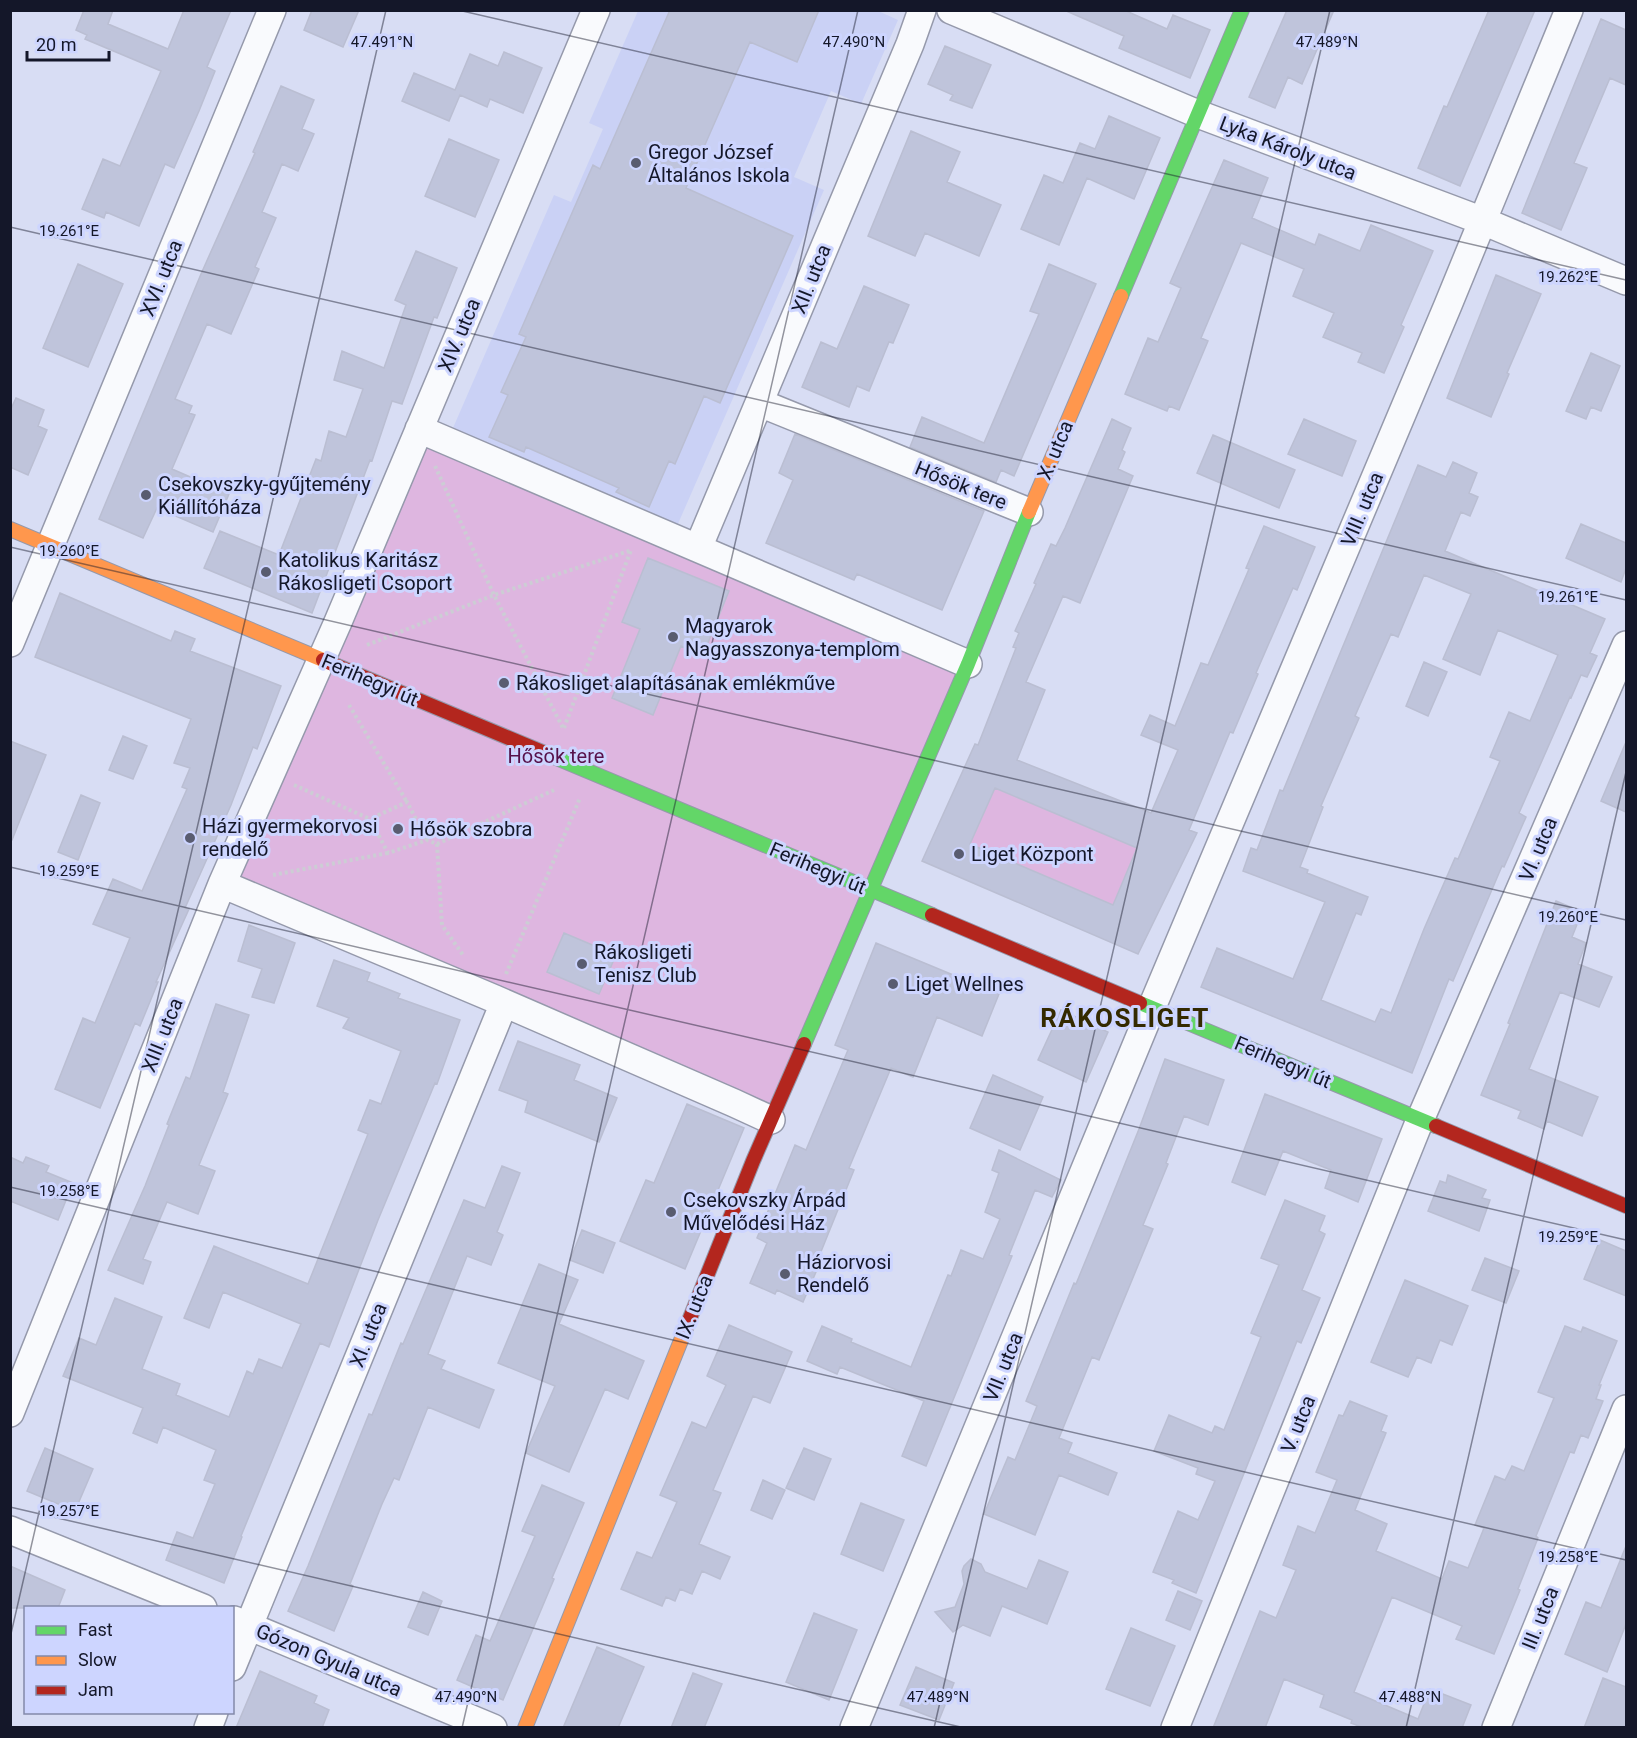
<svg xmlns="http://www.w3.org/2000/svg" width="1637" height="1738" font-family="Roboto,sans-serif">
<rect width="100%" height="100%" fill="#d8ddf4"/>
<path fill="#cad1f5" d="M876 10 898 20 861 104 831 91 794 177 824 190 677 526 453 428 554 195 571 202 603 129 589 123 638 11Z"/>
<path fill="#deb6e0" d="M419 429 968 664 771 1120 222 884Z
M995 788 1137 848 1113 905 970 844Z"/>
<path fill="#bfc4db" stroke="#babed2" stroke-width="1.5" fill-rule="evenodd" d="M84 10H113L108 24 168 49 184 10H231L207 67 215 71 199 111 174 168 165 164 139 226 106 212 104 218 82 209 103 159 120 166 161 71 85 39 87 35 76 30Z
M312 10H359L343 47 304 30Z
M670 10H819L797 62 750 42 686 188 793 236 720 403 704 396 675 464 669 461 649 507 616 492 619 488 526 447 524 452 489 437 508 395 501 392 526 337 519 334 593 165 600 169Z
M1064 10H1124L1167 29 1173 15 1210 30 1190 78 1119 48 1124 36Z
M1287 10H1334L1302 84 1288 77 1275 108 1249 97Z
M1489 10H1535L1460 186 1418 168 1444 106 1447 107Z
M1601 19 1626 30V85L1610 78 1574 163 1587 168 1561 230 1522 213Z
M945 46 991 65 972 108 950 100 953 95 928 84Z
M504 52 542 68 523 113 490 99 487 107 460 95 449 121 402 101 414 73 455 90 470 54 498 66Z
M281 86 314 100 302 129 314 134 298 171 282 164 262 212 276 218 255 267 259 269 231 334 207 324 175 399 192 406 189 413 195 415 172 469 229 494 213 532 157 508 143 538 99 519 201 274 255 153 253 152Z
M1109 116 1160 138 1134 199 1087 178 1059 245 1021 229 1044 175 1063 183 1080 143 1095 149Z
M911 131 960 152 947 182 1001 205 979 256 925 233 915 256 868 236Z
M449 139 499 160 475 217 425 196Z
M1224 160 1268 178 1252 218 1315 245 1319 234 1360 251 1371 225 1433 251 1401 325 1404 327 1384 373 1358 362 1362 353 1323 337 1334 313 1293 296 1304 269 1241 243 1201 338 1208 341 1179 410 1169 406 1167 411 1125 394 1148 338 1158 342 1181 288 1170 283Z
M416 251 457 268 437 318 434 317 402 404 392 401 372 461 370 460 312 613 204 568 220 531 279 555 316 459 321 461 329 431 346 437 363 389 334 380 342 351 384 368 406 305 395 300Z
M78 264 123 284 88 367 43 348Z
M1049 264 1096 284 1014 476 1001 470 996 482 910 447 922 417 984 443 1039 314 1030 311Z
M1496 275 1541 294 1507 373 1509 374 1491 417 1447 398Z
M864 286 909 305 893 343 889 342 869 391 857 386 849 407 802 387 821 342 837 349Z
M1591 353 1620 366 1601 411 1591 407 1586 419 1566 411Z
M16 398 44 410 38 426 47 430 28 475 10 467V411Z
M1112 419 1131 428 1122 450 1125 452 1118 469 1133 476 1080 603 1063 596 1026 682 1045 690 1017 760 1151 813 1178 750 1141 735 1150 715 1175 726 1201 663 1208 665 1249 569 1246 568 1264 526 1315 547 1297 590 1293 588 1256 673 1258 674 1233 733 1230 732 1189 830 1197 833 1138 954 922 861 975 744 978 745 1016 648 1013 647 1019 633 1015 631 1036 584 1034 583 1051 544 1056 546 1065 528ZM995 788 1137 848 1113 905 970 844Z
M1304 419 1356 441 1342 476 1288 454Z
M795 434 984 511 942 610 857 574 854 580 766 543 793 480 779 473Z
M1213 435 1295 470 1279 508 1197 473Z
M1453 462 1477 473 1469 493 1478 497 1470 516 1461 512 1445 551 1605 619 1590 653 1597 656 1587 677 1581 675 1571 698 1570 697 1519 813 1526 817 1504 867 1502 866 1453 981 1449 979 1412 1073 1201 987 1217 948 1293 979 1325 902 1243 871 1251 848 1257 850 1280 790 1283 791 1418 465 1446 477ZM1424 575 1471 594 1443 659 1480 675 1498 630 1558 655 1530 721 1509 712 1490 757 1500 761 1458 859 1455 858 1424 929 1391 1013 1381 1009 1375 1022 1321 1000 1356 913 1361 915 1368 897 1307 873 1308 870 1300 867 1323 807 1321 806 1359 718 1355 716 1391 634 1398 637Z
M1581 524 1626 543V568L1621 582 1566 558Z
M648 558 729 591 703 655 681 646 653 715 612 698 640 629 622 622Z
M60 593 171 641 175 631 195 639 190 651 281 686 257 749 253 747 231 805 185 908 189 909 156 982H158L140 1026 135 1023 100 1108 55 1089 83 1018 95 1023 130 938 93 924 113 879 142 891 187 789 182 787 190 768 174 763 191 719 35 657Z
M1424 662 1447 672 1428 716 1406 706Z
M123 736 147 746 133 779 109 770Z
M10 741 46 755 12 840H10Z
M1626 742V812L1601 801Z
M81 795 100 803 78 860 58 852Z
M1556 901 1582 912 1572 937 1586 943 1578 964 1612 977 1599 1007 1560 992 1529 1069 1598 1097 1582 1136 1547 1121 1544 1129 1518 1118 1521 1111 1481 1095 1510 1024 1508 1023Z
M249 925 295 943 274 1003 252 997 262 969 238 961Z
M564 933 616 955 599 994 547 972Z
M876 943 999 994 982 1036 937 1017 913 1077 891 1068 849 1168 854 1170 816 1264 819 1265 803 1302 777 1290 775 1294 750 1283 767 1243 757 1238 795 1145 806 1150 848 1050 835 1045Z
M334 960 370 973 367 981 400 994 398 998 460 1020 437 1084 435 1083 378 1220 329 1347 320 1343 241 1536 242 1537 224 1583 166 1560 177 1532 193 1538 215 1484 204 1480 216 1450 163 1427 157 1443 133 1433 143 1408 63 1376 79 1338 96 1345 115 1298 162 1317 142 1369 180 1384 176 1395 229 1417 247 1371 253 1374 259 1359 282 1368 301 1324 223 1292 209 1328 184 1318 214 1246 308 1284 368 1134 358 1130 370 1100 381 1104 401 1051 343 1028 349 1018 317 1006Z
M216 1004 249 1015 223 1092 228 1094 199 1165 215 1171 198 1214 167 1202 143 1259 151 1262 143 1284 108 1270 145 1186 169 1125 167 1124 186 1077 190 1079Z
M1061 1010 1108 1032 1086 1082 1038 1060Z
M518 1041 580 1065 574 1080 617 1098 599 1142 525 1112 528 1101 499 1090Z
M1165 1059 1224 1080 1208 1125 1184 1116 1166 1163 1168 1164 1143 1225 1153 1229 1099 1360 1092 1357 1059 1438 1072 1443 1068 1453 1117 1473 1108 1495 1059 1475 1035 1535 984 1514 1008 1457 1015 1460 1037 1406 1026 1401 1074 1283 1076 1284 1106 1211 1139 1129Z
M993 1075 1043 1097 1020 1150 970 1128Z
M1265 1094 1382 1139 1358 1202 1325 1188 1331 1170 1283 1151 1265 1195 1232 1182Z
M687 1104 744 1128 685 1269 620 1241 646 1180 654 1183Z
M999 1150 1061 1180 1052 1197 1035 1190 1009 1255 1012 1256 926 1466 902 1456 924 1401 840 1367 837 1374 807 1361 822 1326 852 1339 851 1342 911 1367 948 1275 951 1276 961 1250 983 1259 1000 1219 985 1212 999 1173 992 1170Z
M10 1157 23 1163 26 1157 49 1166 46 1172 73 1183 58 1220 10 1201Z
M502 1166 520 1173 497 1232 503 1235 491 1265 467 1256 428 1354 445 1361 441 1369 494 1390 479 1428 428 1407 399 1480 394 1478 382 1504 350 1584 353 1586 334 1631 288 1611 308 1566 369 1414 372 1415 401 1343 403 1344 464 1200 485 1208Z
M1448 1175 1486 1190 1482 1198 1490 1200 1479 1231 1428 1211 1440 1181 1446 1183Z
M1285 1200 1325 1216 1319 1231 1325 1234 1302 1290 1320 1298 1301 1343 1297 1341 1196 1593 1172 1583 1174 1580 1153 1572 1178 1511 1198 1520 1215 1481 1196 1474 1198 1468 1154 1451 1169 1415 1212 1433 1215 1426 1224 1430 1261 1337 1251 1333 1279 1265 1261 1258Z
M582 1230 615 1243 603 1273 570 1260Z
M1600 1240 1626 1251V1296L1584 1279Z
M1485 1258 1519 1271 1506 1303 1472 1290Z
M539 1264 578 1280 559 1324 644 1361 628 1399 605 1389 569 1472 526 1453 555 1386 498 1363Z
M1405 1280 1468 1306 1452 1345 1440 1340 1431 1363 1417 1357 1408 1377 1371 1362Z
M729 1325 792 1352 770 1403 753 1396 713 1490 721 1493 699 1544 730 1557 720 1579 702 1571 692 1594 680 1589 675 1601 666 1597 662 1606 621 1589 637 1552 652 1558 677 1502 660 1495 692 1422 706 1428 726 1385 707 1376Z
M1565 1326 1581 1332 1583 1327 1617 1341 1599 1385H1601L1596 1399 1603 1401 1588 1438 1581 1435 1574 1453 1570 1452 1536 1536 1538 1538 1518 1589 1520 1590 1494 1654 1456 1639 1462 1626 1392 1597 1354 1692 1418 1719 1430 1689 1471 1705 1462 1728H1364L1351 1723 1352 1720 1320 1707 1324 1695 1284 1679 1265 1728H1213L1260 1611 1276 1618 1296 1570 1283 1565 1298 1526 1315 1533 1337 1480 1316 1472 1339 1415 1343 1416 1350 1401 1387 1416 1381 1431 1386 1433 1355 1510 1387 1524 1376 1551 1442 1579 1449 1561 1468 1568 1484 1528 1475 1525 1495 1476 1505 1480 1512 1466 1524 1471 1554 1398 1538 1392Z
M45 1448 93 1469 75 1511 27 1491Z
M804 1448 831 1459 814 1500 786 1488Z
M763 1480 785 1490 772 1519 751 1510Z
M542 1485 584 1503 552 1578 554 1579 503 1700 457 1680 476 1635 490 1641 535 1536 522 1531Z
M861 1503 904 1520 883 1571 841 1554Z
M1626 1546V1624L1607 1672 1565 1654 1586 1602 1601 1608Z
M971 1559 981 1564 985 1572 1027 1589 1039 1560 1068 1572 1047 1624 1002 1606 990 1636 963 1625 953 1632 935 1612 955 1607 964 1584 962 1571 964 1566Z
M10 1566 65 1590 58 1608H10Z
M1178 1591 1202 1601 1190 1630 1166 1620Z
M423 1592 442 1601 428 1635 408 1627Z
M814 1613 857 1630 829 1700 786 1682Z
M1131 1628 1175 1646 1150 1706 1106 1689Z
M597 1647 644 1667 618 1728H563Z
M916 1667 954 1683 939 1720 900 1705Z
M260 1671 317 1696 314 1703 329 1710 322 1728H236Z
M693 1673 722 1684 704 1728H671Z
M1603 1678 1626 1687V1728H1584Z"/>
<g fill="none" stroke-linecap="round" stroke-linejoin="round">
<defs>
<path id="street" d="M951 10 1198 114 1483 221 1626 281
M760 403 1029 512
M419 429 968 664
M698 548 910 44 922 10
M10 643 272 10
M222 884 495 999 734 1103 771 1120
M10 1413 222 884 338 622 596 10
M10 1530 203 1608
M234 1620 493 1728
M232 1667 504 1003
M208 1728 214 1712
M854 1728 1152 1007 1448 305 1569 10
M1175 1728 1420 1120 1626 645
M1496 1728 1626 1409"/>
<path id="fast" d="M1121 296 1242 10
M547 754 932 915
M1140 1003 1436 1126
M804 1044 968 664 1029 512"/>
<path id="slow" d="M1029 512 1121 296
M10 529 323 660
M525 1728 684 1333"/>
<path id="jam" d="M323 660 547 754
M932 915 1140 1003
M1436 1126 1626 1206
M684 1333 753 1161 804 1044"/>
</defs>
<use href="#street" stroke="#9599ab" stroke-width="30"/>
<use href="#fast" stroke="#9599ab" stroke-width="16"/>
<use href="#slow" stroke="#9599ab" stroke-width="16"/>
<use href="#jam" stroke="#9599ab" stroke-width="16"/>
<path stroke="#cccdd4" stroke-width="4" stroke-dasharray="3 3" stroke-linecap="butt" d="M435 466 494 595 563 728
M367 645 494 595 632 550
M349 705 407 802
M564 728 631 550
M294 785 370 819
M427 840 407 802 370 819 388 853 427 840 437 844 554 790
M437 844 442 925 463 955
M273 875 388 853
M506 974 580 798"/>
<use href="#street" stroke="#f9fafd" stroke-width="27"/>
<use href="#fast" stroke="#63d668" stroke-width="14"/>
<use href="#slow" stroke="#ff974d" stroke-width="14"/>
<use href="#jam" stroke="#b3261e" stroke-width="14"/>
</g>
<path fill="none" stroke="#141729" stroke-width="1.5" stroke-opacity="0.45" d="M458 10 1626 280M10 227 1626 600M10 547 1626 920M10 867 1626 1240M10 1187 1626 1560M10 1507 965 1728M10 1638 386 10M462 1728 858 10M934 1728 1330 10M1406 1728 1626 772"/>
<g fill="#595c70" stroke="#cdd5ff" stroke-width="2">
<circle cx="636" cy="163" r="6"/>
<circle cx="146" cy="495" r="6"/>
<circle cx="266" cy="572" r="6"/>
<circle cx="673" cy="637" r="6"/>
<circle cx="504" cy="683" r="6"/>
<circle cx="398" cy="829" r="6"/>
<circle cx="190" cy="838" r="6"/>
<circle cx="959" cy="854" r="6"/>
<circle cx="582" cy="964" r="6"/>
<circle cx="893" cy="984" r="6"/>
<circle cx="671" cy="1212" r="6"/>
<circle cx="785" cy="1274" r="6"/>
</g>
<g text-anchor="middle" stroke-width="6" stroke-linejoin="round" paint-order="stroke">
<g font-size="20" fill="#141729" stroke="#cdd5ff">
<text transform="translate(1288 148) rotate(21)" y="7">Lyka Károly utca</text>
<text transform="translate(161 278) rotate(-68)" y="7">XVI. utca</text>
<text transform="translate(811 279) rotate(-68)" y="7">XII. utca</text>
<text transform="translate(459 335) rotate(-67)" y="7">XIV. utca</text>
<text transform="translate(1055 450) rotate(-67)" y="7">X. utca</text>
<text transform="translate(961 485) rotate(22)" y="7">Hősök tere</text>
<text transform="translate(1362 509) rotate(-67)" y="7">VIII. utca</text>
<text transform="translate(370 680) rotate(23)" y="7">Ferihegyi út</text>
<text transform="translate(1538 849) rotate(-67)" y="7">VI. utca</text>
<text transform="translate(818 868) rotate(23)" y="7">Ferihegyi út</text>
<text transform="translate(162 1035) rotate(-68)" y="7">XIII. utca</text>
<text transform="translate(1283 1062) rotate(23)" y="7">Ferihegyi út</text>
<text transform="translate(694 1307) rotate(-68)" y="7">IX. utca</text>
<text transform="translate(368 1335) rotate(-68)" y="7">XI. utca</text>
<text transform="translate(1003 1367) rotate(-68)" y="7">VII. utca</text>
<text transform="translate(1298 1424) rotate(-68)" y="7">V. utca</text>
<text transform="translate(1540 1618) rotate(-68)" y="7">III. utca</text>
<text transform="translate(329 1660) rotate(23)" y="7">Gózon Gyula utca</text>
</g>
<g font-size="20" fill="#141729" stroke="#cdd5ff" text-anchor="start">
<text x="648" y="159">Gregor József<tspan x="648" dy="23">Általános Iskola</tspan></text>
<text x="158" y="491">Csekovszky-gyűjtemény<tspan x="158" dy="23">Kiállítóháza</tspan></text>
<text x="278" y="567">Katolikus Karitász<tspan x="278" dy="23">Rákosligeti Csoport</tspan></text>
<text x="685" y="633">Magyarok<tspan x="685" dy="23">Nagyasszonya-templom</tspan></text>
<text x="516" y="690">Rákosliget alapításának emlékműve</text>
<text x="202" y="833">Házi gyermekorvosi<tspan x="202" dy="23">rendelő</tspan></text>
<text x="410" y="836">Hősök szobra</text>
<text x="971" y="861">Liget Központ</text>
<text x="594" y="959">Rákosligeti<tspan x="594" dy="23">Tenisz Club</tspan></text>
<text x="905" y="991">Liget Wellnes</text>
<text x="683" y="1207">Csekovszky Árpád<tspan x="683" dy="23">Művelődési Ház</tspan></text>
<text x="797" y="1269">Háziorvosi<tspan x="797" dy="23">Rendelő</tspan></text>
</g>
<g font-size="20" fill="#57114b" stroke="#cdd5ff">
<text x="556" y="763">Hősök tere</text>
</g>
<g font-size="26" font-weight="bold" letter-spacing="1.5" fill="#342a00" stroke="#cdd5ff">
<text x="1125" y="1027">RÁKOSLIGET</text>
</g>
</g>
<g font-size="15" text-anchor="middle" fill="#141729" stroke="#cdd5ff" stroke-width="6" stroke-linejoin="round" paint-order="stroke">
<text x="854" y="47">47.490°N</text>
<text x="1327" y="47">47.489°N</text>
<text x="382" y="47">47.491°N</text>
<text x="69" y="236">19.261°E</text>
<text x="1568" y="282">19.262°E</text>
<text x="69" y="556">19.260°E</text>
<text x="1568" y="602">19.261°E</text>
<text x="69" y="876">19.259°E</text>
<text x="1568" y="922">19.260°E</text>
<text x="69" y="1196">19.258°E</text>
<text x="1568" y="1242">19.259°E</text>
<text x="69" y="1516">19.257°E</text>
<text x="1568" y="1562">19.258°E</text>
<text x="466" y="1702">47.490°N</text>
<text x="938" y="1702">47.489°N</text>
<text x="1410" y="1702">47.488°N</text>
</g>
<rect width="1637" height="1738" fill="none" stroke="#141729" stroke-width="24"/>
<rect x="24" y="1606" width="210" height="108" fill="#cdd5ff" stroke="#8389a9" stroke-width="1.5"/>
<rect x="36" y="1626" width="30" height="9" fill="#63d668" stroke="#8389a9" stroke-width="1.5"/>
<text x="78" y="1636" font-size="18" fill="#141729">Fast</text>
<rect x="36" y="1656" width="30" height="9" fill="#ff974d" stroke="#8389a9" stroke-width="1.5"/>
<text x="78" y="1666" font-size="18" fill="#141729">Slow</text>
<rect x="36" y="1686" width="30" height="9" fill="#b3261e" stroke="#8389a9" stroke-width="1.5"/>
<text x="78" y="1696" font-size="18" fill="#141729">Jam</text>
<path d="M27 51v9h82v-9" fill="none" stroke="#141729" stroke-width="3"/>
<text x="36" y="51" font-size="18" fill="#141729" stroke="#cdd5ff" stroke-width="4.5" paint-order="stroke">20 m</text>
</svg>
